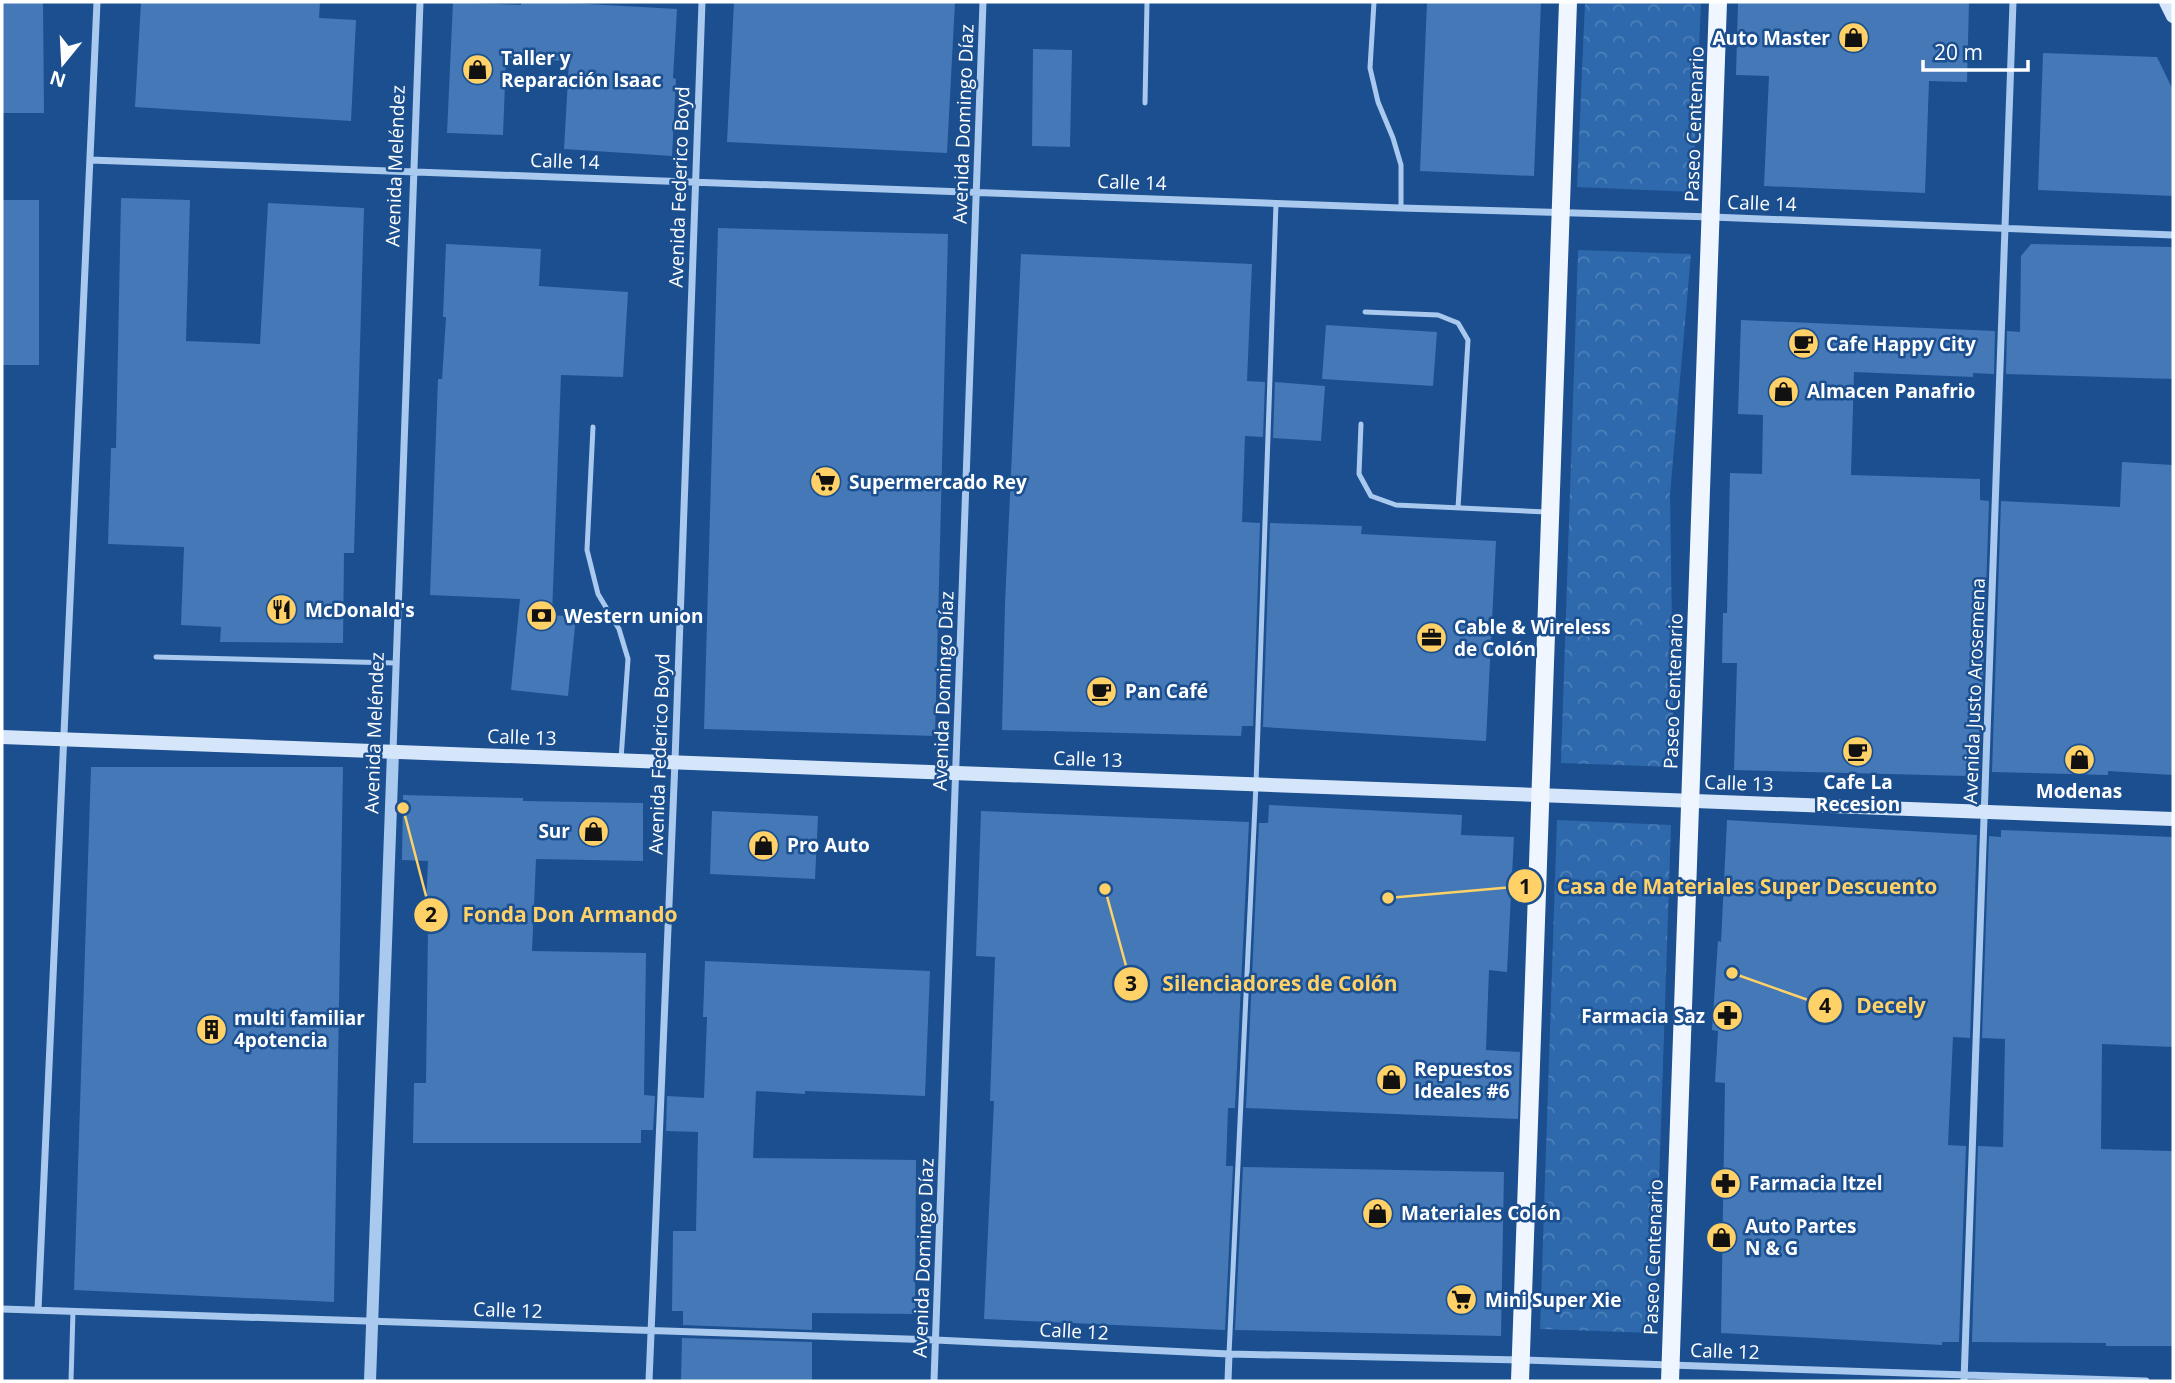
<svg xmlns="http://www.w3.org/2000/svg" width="2175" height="1383" font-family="'Open Sans',sans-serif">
<defs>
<pattern id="park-crowns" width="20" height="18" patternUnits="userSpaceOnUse" patternTransform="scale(1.75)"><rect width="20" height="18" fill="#2e69ad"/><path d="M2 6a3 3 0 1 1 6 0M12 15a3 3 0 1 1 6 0" fill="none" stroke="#4d80b9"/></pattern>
</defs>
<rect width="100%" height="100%" fill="#1b4f8f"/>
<path fill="url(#park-crowns)" d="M1585 2H1701L1693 192 1577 187Z
M1578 250 1691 254 1670 494 1674 767 1561 763Z
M1557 820 1671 825 1654 1333 1540 1329Z"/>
<path fill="#4478b7" d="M2 2H43L44 113H2Z
M141 2H320L319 18 356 20 351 121 135 107Z
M453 2 521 5V2H553L677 9 673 78 676 79 672 156 564 149 569 61 506 58 503 135 447 133Z
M734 2H955L947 153 727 142Z
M1427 2H1541L1534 176 1420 171Z
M1738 2H1969L1967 82 1929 81 1925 193 1764 186 1769 76 1736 75Z
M1033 49 1072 50 1070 147 1032 146Z
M2043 53 2157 57 2173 90V196L2038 190Z
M121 198 190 200 186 341 260 344 268 203 364 208 354 553H344L343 643 220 642 221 627 181 625 184 547 108 544 111 448H116Z
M2 200H39V365H2Z
M718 228 948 234 935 736 704 729Z
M446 244 541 249 539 286 628 292 623 377 561 375 552 615 576 617 568 696 511 690 520 599 430 595 438 379H442L446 317H443Z
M2031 244 2173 247V379L2006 374 2007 331 2020 332 2021 256Z
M1021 254 1252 264 1247 381 1265 382 1263 437 1245 436 1242 522 1260 523 1253 726H1242L1241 736 1002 730 1005 604Z
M1741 320 1995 331 1994 374 1973 373V377L1854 372 1851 475 1980 479V500L1989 501 1980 772H1966V776L1734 770 1737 663H1722L1723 613H1727L1730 473 1762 474 1763 415 1738 414Z
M1326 325 1437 332 1433 386 1322 379Z
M1275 382 1325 386 1321 441 1273 438Z
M2122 462 2173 465V775L2108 771V775L1992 772 2001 501 2120 507Z
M1270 523 1362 526 1361 534 1496 541 1486 741 1263 727Z
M91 767H343L334 1302 74 1290Z
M403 795 523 798V801L643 803V861L536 859 532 951 646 953 644 1095 655 1096 653 1130H641V1143H413L414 1083H426L428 928H425L428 861 402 860Z
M1269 805 1462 815 1461 835 1514 837 1507 972 1489 970 1486 1050 1520 1052 1518 1119 1246 1108 1259 823H1268Z
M712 811 818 816 815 879 710 874Z
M981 811 1249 822 1235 1108H1228L1226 1166H1233L1225 1330 984 1319 994 1101H990L995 957 976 956Z
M1727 820 1977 835 1970 1038 1953 1037 1948 1145 1966 1146 1959 1342H1942V1345L1721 1333 1725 1083 1715 1082 1718 1031 1712 1030 1718 941 1721 942Z
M2001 830 2173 837V1047L2102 1044 2101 1149 2173 1151V1346H2106V1343L1972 1342 1978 1146 2003 1147 2005 1039 1982 1038 1989 836 2001 837Z
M705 961 930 971 925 1096 805 1091V1094L756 1091 753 1158 916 1160 915 1314 812 1313V1330L683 1325V1311H672L673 1231H696L698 1132 666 1131 667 1096 704 1098 707 1017H703Z
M1243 1167 1504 1172 1501 1336 1235 1330Z
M682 1338 812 1342V1381H681Z"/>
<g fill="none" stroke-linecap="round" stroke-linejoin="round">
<path stroke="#a9c9ee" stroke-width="5" d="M1374 2 1370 68 1378 102 1393 138 1401 165V208
M1145 103 1147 2
M1365 312 1438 315 1458 323 1468 340 1458 508
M1361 424 1359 474 1371 496 1396 505 1547 512
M593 427 587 550 598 594 619 629 628 659 621 759
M156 657 396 663
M1229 1354 1256 784 1276 203
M71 1381 73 1311"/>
<path stroke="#a9c9ee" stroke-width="7" d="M90 160 1401 208 1712 217 2173 235
M393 751 420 2
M2 1309 936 1340 1229 1354 1521 1360 2146 1381
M38 1310 97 2
M649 1381 675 761 702 2
M934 1381 983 2
M1228 1381 1229 1354
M1964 1381 2013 2"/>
<path stroke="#a9c9ee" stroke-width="12" d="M370 1381 393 752"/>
<path stroke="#d6e6fa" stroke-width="14" d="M2166 2 2173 16
M2 737 2173 819"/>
<path stroke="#f0f6ff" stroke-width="18" d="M1520 1381 1568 2
M1670 1381 1718 2"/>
</g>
<defs>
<symbol id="shop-disc" viewBox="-11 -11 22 22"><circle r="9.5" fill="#ffd166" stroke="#1b4f8f"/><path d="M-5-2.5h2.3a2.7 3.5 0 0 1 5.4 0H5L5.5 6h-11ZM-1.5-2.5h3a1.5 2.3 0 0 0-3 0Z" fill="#111"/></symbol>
<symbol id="cafe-disc" viewBox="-11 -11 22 22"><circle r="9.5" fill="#ffd166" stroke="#1b4f8f"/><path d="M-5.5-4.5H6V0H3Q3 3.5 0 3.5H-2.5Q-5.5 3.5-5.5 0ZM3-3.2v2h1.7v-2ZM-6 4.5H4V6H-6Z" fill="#111"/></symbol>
<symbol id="supermarket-disc" viewBox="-11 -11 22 22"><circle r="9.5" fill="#ffd166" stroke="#1b4f8f"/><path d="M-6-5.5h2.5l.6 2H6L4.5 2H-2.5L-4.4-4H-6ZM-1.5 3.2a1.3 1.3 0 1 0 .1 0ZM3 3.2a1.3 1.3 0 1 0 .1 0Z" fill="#111"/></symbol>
<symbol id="restaurant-disc" viewBox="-11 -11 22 22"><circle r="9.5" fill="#ffd166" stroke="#1b4f8f"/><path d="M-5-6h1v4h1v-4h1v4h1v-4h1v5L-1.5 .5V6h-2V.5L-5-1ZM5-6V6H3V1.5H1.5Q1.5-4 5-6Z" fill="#111"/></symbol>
<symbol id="bank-disc" viewBox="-11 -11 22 22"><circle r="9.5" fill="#ffd166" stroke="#1b4f8f"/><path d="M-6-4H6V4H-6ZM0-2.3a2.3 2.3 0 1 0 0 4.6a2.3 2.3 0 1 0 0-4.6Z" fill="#111"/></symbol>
<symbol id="office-disc" viewBox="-11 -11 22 22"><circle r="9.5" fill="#ffd166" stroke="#1b4f8f"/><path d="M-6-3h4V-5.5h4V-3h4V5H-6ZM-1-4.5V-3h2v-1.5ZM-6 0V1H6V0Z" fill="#111"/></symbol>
<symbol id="pharmacy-disc" viewBox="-11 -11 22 22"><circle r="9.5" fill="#ffd166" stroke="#1b4f8f"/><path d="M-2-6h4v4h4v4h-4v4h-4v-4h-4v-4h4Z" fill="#111"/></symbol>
<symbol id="building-disc" viewBox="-11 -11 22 22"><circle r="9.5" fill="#ffd166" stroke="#1b4f8f"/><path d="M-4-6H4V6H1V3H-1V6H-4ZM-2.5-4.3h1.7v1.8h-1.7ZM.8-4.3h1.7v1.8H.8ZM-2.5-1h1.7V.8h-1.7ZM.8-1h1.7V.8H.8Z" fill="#111"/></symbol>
</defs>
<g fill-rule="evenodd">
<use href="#shop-disc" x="1836" y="20" width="35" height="35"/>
<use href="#shop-disc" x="460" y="52" width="35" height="35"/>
<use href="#cafe-disc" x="1786" y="326" width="35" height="35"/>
<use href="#shop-disc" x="1766" y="374" width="35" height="35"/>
<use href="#supermarket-disc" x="808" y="464" width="35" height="35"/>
<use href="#restaurant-disc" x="264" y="592" width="35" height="35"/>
<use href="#bank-disc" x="524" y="598" width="35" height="35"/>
<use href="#office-disc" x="1414" y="620" width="35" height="35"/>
<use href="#cafe-disc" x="1084" y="674" width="35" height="35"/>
<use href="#cafe-disc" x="1840" y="734" width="35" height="35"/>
<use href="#shop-disc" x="2062" y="742" width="35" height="35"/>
<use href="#shop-disc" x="576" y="814" width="35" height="35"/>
<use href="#shop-disc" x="746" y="828" width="35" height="35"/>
<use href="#pharmacy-disc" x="1710" y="998" width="35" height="35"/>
<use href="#building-disc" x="194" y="1012" width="35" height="35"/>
<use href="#shop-disc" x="1374" y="1062" width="35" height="35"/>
<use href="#pharmacy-disc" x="1708" y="1166" width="35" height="35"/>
<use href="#shop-disc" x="1360" y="1196" width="35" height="35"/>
<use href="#shop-disc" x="1704" y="1220" width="35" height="35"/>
<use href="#supermarket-disc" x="1444" y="1282" width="35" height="35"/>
</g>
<g text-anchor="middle" stroke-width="5" stroke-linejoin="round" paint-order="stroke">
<g font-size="19" font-weight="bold" fill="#fff" stroke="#1b4f8f" text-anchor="start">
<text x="1830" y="45" text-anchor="end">Auto Master</text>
<text x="501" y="65">Taller y<tspan x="501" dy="22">Reparación Isaac</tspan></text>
<text x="1826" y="351">Cafe Happy City</text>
<text x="1807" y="398">Almacen Panafrio</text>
<text x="849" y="489">Supermercado Rey</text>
<text x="305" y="617">McDonald's</text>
<text x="564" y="623">Western union</text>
<text x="1454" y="634">Cable &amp; Wireless<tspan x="1454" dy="22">de Colón</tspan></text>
<text x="1125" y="698">Pan Café</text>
<text x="1858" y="789" text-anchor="middle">Cafe La<tspan x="1858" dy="22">Recesion</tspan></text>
<text x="2079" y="798" text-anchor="middle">Modenas</text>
<text x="570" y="838" text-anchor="end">Sur</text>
<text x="787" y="852">Pro Auto</text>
<text x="1705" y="1023" text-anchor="end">Farmacia Saz</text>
<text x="234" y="1025">multi familiar<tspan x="234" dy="22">4potencia</tspan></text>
<text x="1414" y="1076">Repuestos<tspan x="1414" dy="22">Ideales #6</tspan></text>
<text x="1749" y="1190">Farmacia Itzel</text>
<text x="1401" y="1220">Materiales Colón</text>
<text x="1745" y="1233">Auto Partes<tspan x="1745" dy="22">N &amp; G</tspan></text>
<text x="1485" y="1307">Mini Super Xie</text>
</g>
<g font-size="19" fill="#fff" stroke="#1b4f8f">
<text transform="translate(963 124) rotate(-88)" y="7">Avenida Domingo Díaz</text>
<text transform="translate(1694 124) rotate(-88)" y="7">Paseo Centenario</text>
<text transform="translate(565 161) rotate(2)" y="7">Calle 14</text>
<text transform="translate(395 166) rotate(-88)" y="7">Avenida Meléndez</text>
<text transform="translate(1132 182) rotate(2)" y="7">Calle 14</text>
<text transform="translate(679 187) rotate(-88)" y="7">Avenida Federico Boyd</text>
<text transform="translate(1762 203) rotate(2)" y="7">Calle 14</text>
<text transform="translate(943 691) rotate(-88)" y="7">Avenida Domingo Díaz</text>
<text transform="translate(1673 691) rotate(-88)" y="7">Paseo Centenario</text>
<text transform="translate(1974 691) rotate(-88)" y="7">Avenida Justo Arosemena</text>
<text transform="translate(374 733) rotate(-88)" y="7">Avenida Meléndez</text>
<text transform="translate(522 737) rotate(2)" y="7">Calle 13</text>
<text transform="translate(659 754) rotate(-88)" y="7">Avenida Federico Boyd</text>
<text transform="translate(1088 759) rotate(2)" y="7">Calle 13</text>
<text transform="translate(1739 783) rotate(2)" y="7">Calle 13</text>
<text transform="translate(1653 1257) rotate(-88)" y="7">Paseo Centenario</text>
<text transform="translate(923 1258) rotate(-88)" y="7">Avenida Domingo Díaz</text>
<text transform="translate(508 1310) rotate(2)" y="7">Calle 12</text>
<text transform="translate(1074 1331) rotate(3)" y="7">Calle 12</text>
<text transform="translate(1725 1351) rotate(2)" y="7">Calle 12</text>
</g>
</g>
<path fill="none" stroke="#ffd166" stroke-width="2.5" d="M1388 898L1525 886M403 808L431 915M1105 889L1131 984M1732 973L1825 1006"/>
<g fill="#ffd166" stroke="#1b4f8f" stroke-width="2.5">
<circle cx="1388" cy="898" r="7"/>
<circle cx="403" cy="808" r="7"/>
<circle cx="1105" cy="889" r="7"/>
<circle cx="1732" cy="973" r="7"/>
<circle cx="1525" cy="886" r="18"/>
<circle cx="431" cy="915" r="18"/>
<circle cx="1131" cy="984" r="18"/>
<circle cx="1825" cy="1006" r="18"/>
</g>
<g font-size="21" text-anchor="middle" font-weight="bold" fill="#111">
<text x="1525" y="894">1</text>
<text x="431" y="922">2</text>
<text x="1131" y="991">3</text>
<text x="1825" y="1013">4</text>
</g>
<g font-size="21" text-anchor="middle" font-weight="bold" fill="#ffd166" stroke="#1b4f8f" stroke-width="5" stroke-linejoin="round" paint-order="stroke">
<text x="1747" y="894">Casa de Materiales Super Descuento</text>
<text x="570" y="922">Fonda Don Armando</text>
<text x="1280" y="991">Silenciadores de Colón</text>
<text x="1891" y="1013">Decely</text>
</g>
<rect width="2175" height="1383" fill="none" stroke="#ffffff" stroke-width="7"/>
<g transform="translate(63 63) rotate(198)" stroke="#1b4f8f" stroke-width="5" paint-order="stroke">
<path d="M0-5L12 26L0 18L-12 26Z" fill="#ffffff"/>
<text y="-10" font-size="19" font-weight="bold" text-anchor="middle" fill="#ffffff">N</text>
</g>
<path d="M1923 60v10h105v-10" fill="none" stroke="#ffffff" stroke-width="3.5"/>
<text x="1934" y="60" font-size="21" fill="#ffffff" stroke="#1b4f8f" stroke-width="5" paint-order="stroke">20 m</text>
</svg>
